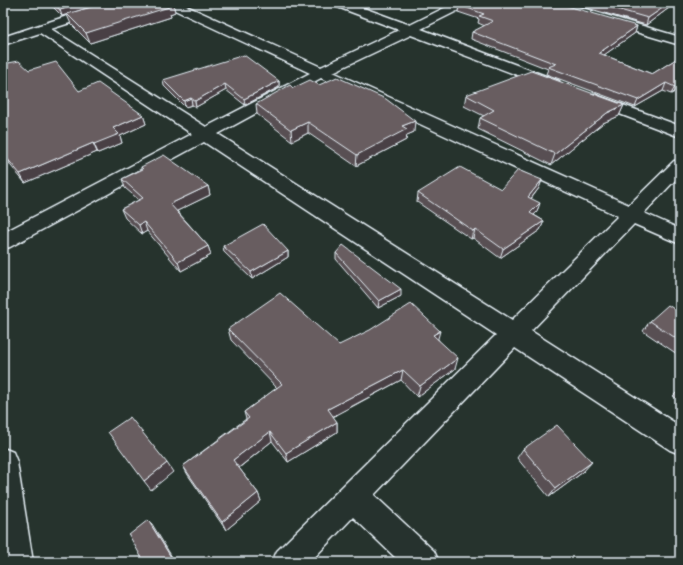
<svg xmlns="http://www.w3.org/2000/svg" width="683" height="565" font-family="'Balsamiq Sans',sans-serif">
<rect width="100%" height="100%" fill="#26332d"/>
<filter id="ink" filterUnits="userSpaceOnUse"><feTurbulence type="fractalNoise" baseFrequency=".025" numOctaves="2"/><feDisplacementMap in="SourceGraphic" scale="8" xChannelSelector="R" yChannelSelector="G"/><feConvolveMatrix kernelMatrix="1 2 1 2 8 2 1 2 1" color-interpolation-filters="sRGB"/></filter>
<g filter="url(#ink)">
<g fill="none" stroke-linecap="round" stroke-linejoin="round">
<defs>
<path id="minor" d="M107 3H125L123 6 51 29 206 127 310 73 166 6 164 3H180L321 67 399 30 335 6 333 3H350L410 25 454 3H469L467 6 421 29 559 81 561 84 559 87 554 88 549 87 411 35 333 72 629 205 674 161 680 160V175L644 213 680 229V244L634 224 531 331 680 426V454L670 450 515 348 374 495 434 551 439 562H400L353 517 310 562H272L277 551 496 335 204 142 10 247 3 249V233L192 134 40 33 3 45V37ZM321 78 618 216 512 320 218 134Z
M546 3H565L680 37V45L548 6Z
M593 94 680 126V137L588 102 585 99 588 96Z
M3 448 13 452 17 462 33 562H3Z"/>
</defs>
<use href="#minor" stroke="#e8f1f8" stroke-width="3"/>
<use href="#minor" fill="#26332d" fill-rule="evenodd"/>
</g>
<path fill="#595053" stroke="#e8f1f8" d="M49 3H88L90 7 72 13 105 3H173L175 12 170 14 171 17 90 43 71 24 67 15 62 16Z
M183 3H194L189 5Z
M431 3H451L443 7Z
M570 3H674L673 5 646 25Z
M459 5 637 26 635 33 604 55 652 74 673 61 680 56V89L671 94 663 91 635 107 546 74 548 69 471 39 472 32 485 26 478 23 479 19 458 12Z
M29 70 79 91 143 115 146 124 120 136 122 143 98 153 97 152 25 183 11 166 6 157Z
M163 80 279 81V87L245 105 226 90 196 107 192 105 185 107 164 86Z
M319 85 414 132 407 135 406 140 356 166 308 133 292 141 257 114 256 104 293 88Z
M466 95 624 105 619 116 603 123 551 165 478 129 480 118 484 116 464 106Z
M141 167 208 186 210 195 177 211 208 246 211 255 181 271 147 231 142 234 125 218 121 209 139 200 125 188 122 179 141 169Z
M542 180 539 188 531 199 537 212 534 215 544 221 540 230 500 258 473 238 471 239 417 202 418 193 501 189Z
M223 246 288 251V257L252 279 224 252Z
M336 253 401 296 378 308 336 259Z
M680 313V356L643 331 650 321Z
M228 329 339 345 438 339 455 369 417 397 401 380 333 417 337 422V432L288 462 272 441 239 468 258 493 261 501 226 530 188 475 183 466 246 419 244 412 277 388 231 340Z
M680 389V401L673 396Z
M523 449 583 472 549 497 517 458Z"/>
<path fill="#494144" stroke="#e8f1f8" d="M83 3H88L90 7 62 16 60 10Z
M170 3H173L175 12 170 14 171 17 90 43 86 33Z
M188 3H194L189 5Z
M443 3H451L443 7Z
M670 3H674L673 5 646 25 648 18Z
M637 26 635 33 597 60 599 53Z
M279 81V87L245 105 244 99Z
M666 83 663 91 635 107 638 100Z
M225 84 226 90 196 107 195 101Z
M680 84V89L671 94 675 87Z
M191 98 192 105 185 107 184 101Z
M624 105 619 116 603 123 551 165 555 154 607 113Z
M143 115 146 124 120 136 122 143 98 153 94 144 113 128Z
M415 121 414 132 407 135 406 140 356 166 357 155 402 126Z
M308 122V133L292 141 291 130Z
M93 143 97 152 25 183 20 174Z
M542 180 539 188 525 206 528 197Z
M208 186 210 195 173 213 170 204Z
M540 203 537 212 527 221 530 213Z
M544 221 540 230 500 258 503 249Z
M144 222 147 231 142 234 139 225Z
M475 229 473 238 471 239 473 231Z
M208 246 211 255 181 271 178 262Z
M288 251V257L252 279 251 272Z
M401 289V296L378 308 379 301Z
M440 331 437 342 433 335Z
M458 358 455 369 417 397 420 386Z
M403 370 401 380 328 419V409Z
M337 422V432L288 462 286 453Z
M270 432 272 441 236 470 233 460Z
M592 462 583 472 549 497 556 488Z
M167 463 173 472 151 490 144 481Z
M258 493 261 501 226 530 222 522Z
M148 520 152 524 175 562H174Z"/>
<path fill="#685d61" stroke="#e8f1f8" d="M52 3H83L60 10Z
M105 3H170L165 5 169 7 86 33 67 14Z
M464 3H557L637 26 599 53 652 74 673 61 680 56V84L675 87 666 83 638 100 548 67 556 64 472 32 493 21 479 16 484 14 459 5Z
M595 3H670L648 18Z
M244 55 279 81 244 99 225 84 195 101 191 98 184 101 163 80Z
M19 61 29 70 56 62 79 91 98 83 143 115 113 128 119 134 94 144 93 143 20 174 6 157 3 148V64Z
M531 71 624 105 607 113 555 154 480 118 494 110 466 95Z
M337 77 386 99 415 121 402 126 407 129 357 155 308 122 291 130 256 104 290 85 293 88 310 80 319 85Z
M164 155 208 186 170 204 208 246 178 262 144 222 139 225 121 209 143 198 122 179 143 169 141 167Z
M460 167 501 189 518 170 542 180 528 197 540 203 530 213 544 221 503 249 475 229 473 231 418 193Z
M263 224 288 251 251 272 223 246Z
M343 245 401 289 379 301 336 253Z
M280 293 339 345 370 330 411 304 440 331 433 335 458 358 420 386 403 370 328 409 337 422 286 453 270 432 233 460 258 493 222 522 183 466 249 418 244 412 282 384 228 329Z
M668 305 680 313V341L650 321Z
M130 417 167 463 144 481 108 432Z
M557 425 592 462 556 488 523 449Z
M148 520 174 562H144L129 535Z
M209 555 213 562H200Z"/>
</g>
<rect width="683" height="565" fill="none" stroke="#26332d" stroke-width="16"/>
<rect x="8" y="8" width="667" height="549" fill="none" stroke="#e8f1f8" stroke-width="1.5" filter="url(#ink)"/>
</svg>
